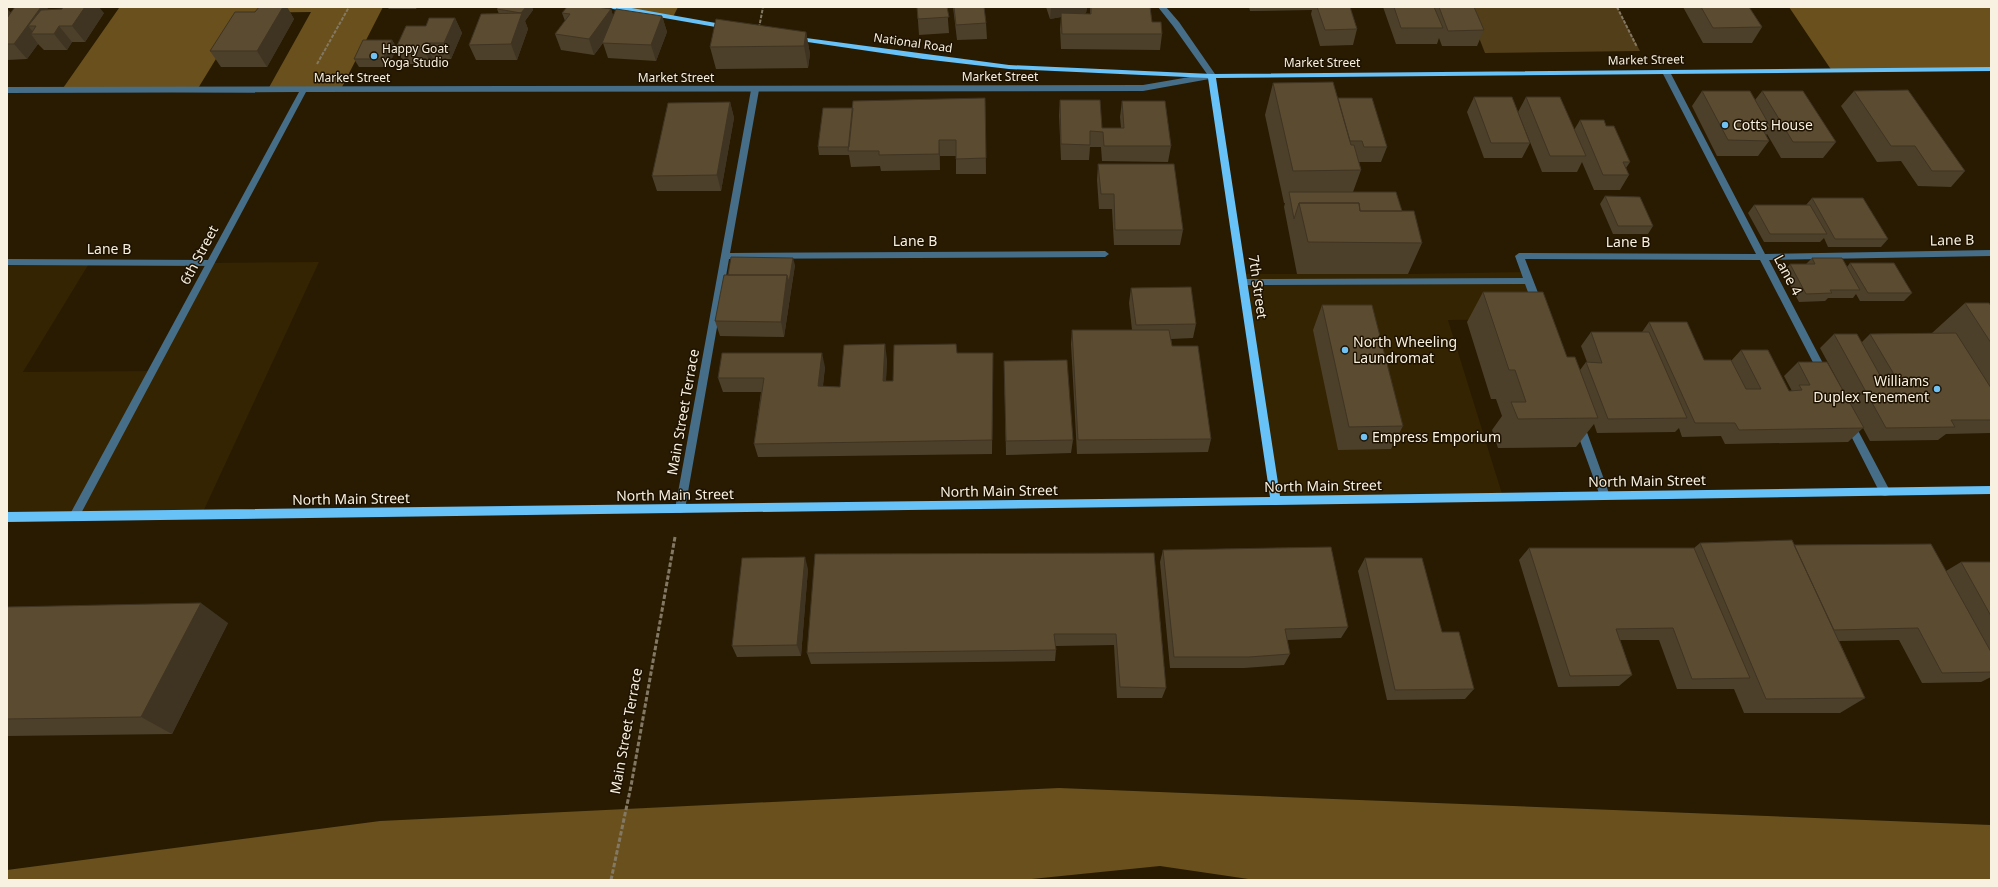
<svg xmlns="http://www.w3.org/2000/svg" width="1998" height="887" font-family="'Noto Sans',sans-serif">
<rect width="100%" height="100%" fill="#281b02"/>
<path fill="#342401" d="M7 262H90L23 372 152 371 210 263 319 262 202 514 7 517Z
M1525 272 1542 319 1448 320 1503 497 1276 501 1242 274H1408Z"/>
<path fill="#523e18" d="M1467 7H1617L1640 51 1485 53Z"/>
<path fill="#69501c" d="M7 7H383L340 91H267L311 12 244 13 197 90 61 91 119 8Z
M613 7H678L673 17Z
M1789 7H1991V69L1832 71Z
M1059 788 1991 825V880H1255L1160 866 1022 880H7V870L380 821Z"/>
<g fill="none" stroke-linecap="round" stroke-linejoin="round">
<path stroke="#837863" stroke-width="2" stroke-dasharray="3.5 1.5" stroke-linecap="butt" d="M1617 7 1637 47
M759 28 763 7
M317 64 349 7"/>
<path stroke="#837863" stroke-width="3" stroke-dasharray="4.5 2" stroke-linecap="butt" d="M611 880 631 786 675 537"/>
<path fill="#466e88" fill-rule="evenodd" d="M1663 70H1666L1670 72 1765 254 1991 250V256L1769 260 1828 373 1823 377 1820 376 1760 260 1525 259 1542 303 1537 306 1532 303 1525 284 1243 285 1238 282 1243 279 1523 278 1515 256 1519 253 1756 254 1662 72Z
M755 87 759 90 730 253 1105 251 1109 254 1105 257 729 259 685 509 684 512 680 513 676 512 675 509 751 90Z
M7 259 210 260 214 263 210 266 7 265Z
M1579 420 1582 421 1584 424 1610 496 1609 499 1605 500 1601 499 1600 496 1574 424 1576 421Z
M1850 420 1853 421 1889 489 1890 492 1889 495 1885 496 1881 495 1845 424 1847 421Z"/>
<path fill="#466e88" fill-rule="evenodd" d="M1158 7H1166L1179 22 1215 74V78L1143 91 306 92 78 519 74 521 70 519 69 516 299 92 7 93V87L1143 85 1207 74 1173 26Z"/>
<path fill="#68c1f7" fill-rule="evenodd" d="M609 7H626L727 25 731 27 727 29 613 9Z
M791 36 1009 65 1212 74 1991 67V71L1216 78 1280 496 1991 486V494L1276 505 7 522V512L1270 497 1208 78 1009 69 923 59 794 40H791Z"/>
</g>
<path fill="#4d402a" d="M15 7H46L48 9 104 13 85 42H72L67 50H44L38 44 27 59 7 60V9L11 13Z
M259 7H287L294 19 267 67H221L210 51 255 12Z
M387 7H417L416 9H389Z
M499 7H532L533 10 525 21 528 29 517 60H476L469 45 499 14 497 9Z
M917 7H947L949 33 919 35Z
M953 7H984L986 23 987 39 957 40Z
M1046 7H1087L1086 13 1084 14H1090V7H1150L1152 22 1162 34 1160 50 1061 49 1060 29 1061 17 1050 19Z
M1249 7H1350L1357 29 1353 45 1320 46 1311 14 1312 10 1250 11Z
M1383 7H1474L1484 30 1477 46H1442L1439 38 1437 44H1396Z
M1683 7H1749L1762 27 1752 43H1703Z
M611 9 613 16H662L667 32 656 61 608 58 603 43 594 55 561 50 555 34 565 21 562 13Z
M455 18 462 33 451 59H433L431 64H405L396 49 388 67H359L354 59 392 40 397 48 426 26Z
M806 32 810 54 808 68 716 69 710 47Z
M1273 83 1338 98 1387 147 1381 162H1359L1361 170 1353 192 1402 211 1422 243 1408 274H1297L1284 207 1285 203H1284L1265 115Z
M1702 91 1755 100 1762 91 1836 142 1823 158H1781L1767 134 1766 135 1769 141 1758 156H1717L1692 106Z
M1854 91 1965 171 1951 187 1918 186 1901 161 1877 162 1841 106Z
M1474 97 1530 143 1522 158H1484L1467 112Z
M1526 97 1574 130 1580 120 1606 126 1630 162 1626 168 1629 175 1620 190H1594L1582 162 1577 172H1542L1518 112Z
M985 98 986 174H956V156H940V170L881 171 880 166 851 167 849 155H819L818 147 853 108Z
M1060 100 1102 128H1121L1120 117 1122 101 1171 146 1168 162 1102 161 1101 147H1090L1089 160H1061L1059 115Z
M730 102 734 118 721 191H657L652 176Z
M1098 164 1183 230 1180 245H1114L1112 209H1099L1097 180Z
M1605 196 1653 226 1648 234H1613L1600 204Z
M1812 198 1888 239 1881 247H1828L1824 238 1820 242H1764L1748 213 1754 205H1806Z
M1812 258 1847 267 1850 263 1912 293 1904 301H1860L1856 294 1853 298H1828L1825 301 1799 302 1783 272 1790 264H1806Z
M795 265 784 337 720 336 715 321 728 275Z
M1131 288 1196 324 1193 338 1171 339 1172 346 1211 439 1208 452 1077 454 1071 344 1072 330H1132L1129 303Z
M1483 292 1567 357 1580 370 1586 362H1587L1581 346 1591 332H1642L1649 322 1704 360 1731 361 1741 350 1789 391H1792L1784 376 1798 362 1856 414 1820 348 1834 334 1862 342 1870 334 1932 333 1965 303 1991 306V433L1946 434 1938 440 1870 441 1863 428 1848 442 1725 444 1721 436 1682 437 1679 428 1675 432 1597 433 1594 424 1576 447 1498 448 1492 430 1502 416 1496 399H1491L1467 322Z
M1322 305 1403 426 1391 449 1338 450 1313 330Z
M957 353H993L992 454 758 457 754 444 761 392H723L718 378 825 367 823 386 840 387 887 359 886 381H893Z
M1004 361 1073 440 1071 453 1006 455Z
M1700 543 1794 545 1946 571 1961 562H1991V677L1981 682 1922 683 1899 640 1839 641 1865 698 1840 713H1744L1734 689H1677L1659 640H1620L1632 675 1619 686 1558 687 1519 560 1529 548H1694Z
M1163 550 1348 627 1341 638 1287 640 1290 654 1284 665 1244 668H1170L1160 562Z
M1154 553 1166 688 1162 698H1117L1114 645 1056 646V650L1055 661 811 664 807 653Z
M1365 558 1442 632 1474 689 1465 699 1387 700 1358 571Z
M808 569 801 656 737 657 732 646Z
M7 607 228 623 172 734 7 736Z"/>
<path fill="#3f3422" d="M41 7H46L56 19 36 26H28L35 34H31L38 44 27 59 14 44Z
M85 7H99L104 13 85 42 72 26Z
M283 7H287L294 19 267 67 257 51Z
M526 7H532L533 10 525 21 528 29 517 60 511 44 521 13Z
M1051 7H1087L1086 13 1061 17V13V17L1050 19Z
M7 9 14 17 7 25Z
M611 9 616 25 602 43H603L594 55 589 39Z
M662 16 667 32 656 61 651 45Z
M455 18 462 33 451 59 444 43Z
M59 26 72 42 67 50 54 34Z
M806 32 810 54 808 68 804 46Z
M392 40 397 48 388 67 383 59Z
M425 43 433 59 431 64 423 48Z
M730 102 734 118 721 191 717 175Z
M939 140 940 156V170L939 154Z
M793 258 795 265 791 290 789 282Z
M787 275 791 290 784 337 781 322Z
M885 344 887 359 885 395 883 381Z
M822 353 825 367 821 400 818 386Z
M805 557 808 569 801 656 797 645Z
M201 603 228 623 172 734 141 717Z"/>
<path fill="#5a4b31" stroke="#3f3422" d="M15 7H41L14 44H7V18Z
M63 7H85L72 26H59L54 34H31L36 26H28L41 10 62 9Z
M259 7H283L257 51H210L235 12H255Z
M499 7H526L521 13 497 9Z
M567 7H597L611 9 589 39 555 34 570 14 562 13Z
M917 7H947L949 17 918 19Z
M954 7H984L986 23 956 25Z
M1091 7H1150L1152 22H1161L1162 34H1062L1061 13 1091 14Z
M1317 7H1350L1357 29 1325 30Z
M1394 7H1434L1443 28H1401Z
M1439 7H1474L1484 30 1448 31Z
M1701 7H1749L1762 27 1713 28Z
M616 9 662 16 651 45 602 43Z
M522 13 511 44 469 45 481 14Z
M429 18H455L444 43H425L423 48H396L406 26H426Z
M716 19 806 32 804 46 710 47Z
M363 40H392L383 59H354Z
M1333 82 1351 145H1354L1361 170 1293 171 1273 83Z
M1908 90 1965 171H1932L1915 146H1891L1854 91Z
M1702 91H1750L1771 128H1762L1769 141 1728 140Z
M1762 91H1803L1836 142H1793Z
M1474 97H1512L1530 143H1491Z
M1526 97H1560L1586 156H1550Z
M985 98 986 158 956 159V140H939V154L879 155V151H848L853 101Z
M1338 98H1372L1387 147H1364L1362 141H1350Z
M1060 100H1100L1102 128H1124L1122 101H1165L1171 146H1104L1103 132 1090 131V145L1061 144Z
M730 102 717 175 652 176 668 103Z
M823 108H853L849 147H818Z
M1580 120H1604L1606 126H1614L1630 162H1623L1629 175H1603Z
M1098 164H1174L1183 230H1115L1114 194H1101Z
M1289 192H1396L1402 211H1360L1359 203H1299L1294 219Z
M1605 196 1640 197 1653 226H1618Z
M1812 198H1863L1888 239H1835Z
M1299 203H1359L1360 211H1414L1422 243 1308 242Z
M1754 205H1810L1827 234H1770Z
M731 257 793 258 789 282 787 275H728Z
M1812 258H1842L1860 290H1830L1832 293 1806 294 1790 264H1815Z
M1850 263H1894L1912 293H1868Z
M724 275H787L781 322 715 321Z
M1191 287 1196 324 1136 325 1131 288Z
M1483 292H1543L1567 357H1575L1598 418 1518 419 1511 402H1526L1515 370H1509Z
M1965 303H1989L1991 306V343Z
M1322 305H1372L1403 426 1349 427Z
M1649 322H1687L1704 360H1731L1746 389H1761L1741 350H1768L1789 391 1802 390 1799 385H1810L1798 362H1827L1864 428 1739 430 1735 423H1695Z
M1072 330H1169L1172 346H1198L1211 439 1078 440Z
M1591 332H1649L1687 418 1608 419 1586 362 1602 363Z
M1956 333 1991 388V420H1951L1955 427 1886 428 1834 334H1857L1881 377 1895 376 1870 334Z
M885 344 883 381H893L894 345 956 344 957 353H993L992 440 754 444 764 378H718L722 353H822L818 386 840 387 844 345Z
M1067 360 1073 440 1006 441 1004 361Z
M1792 540 1865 698 1766 699 1700 543Z
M1931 544 1991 652V672L1942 673 1918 628 1834 630 1794 545Z
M1331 547 1348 627 1285 629 1290 654 1249 657H1174L1163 550Z
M1529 548H1694L1750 678 1692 679 1673 628 1616 629 1632 675 1570 676Z
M1154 553 1166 688 1120 687 1116 634H1054L1056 650 807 653 815 554Z
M805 557 797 645 732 646 742 558Z
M1365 558H1422L1442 632H1459L1474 689 1395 690Z
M1961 562H1991V616Z
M201 603 141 717 7 719V607Z"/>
<g fill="#70c2f4" stroke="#1e1200" stroke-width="1.5">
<circle cx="374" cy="56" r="4"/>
<circle cx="1725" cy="125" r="4"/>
<circle cx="1345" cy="350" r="4"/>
<circle cx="1937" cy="389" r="4"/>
<circle cx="1364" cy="437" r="4"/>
</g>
<g text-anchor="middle" stroke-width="3" stroke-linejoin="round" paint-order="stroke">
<g font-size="12" fill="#f8f0e0" stroke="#1e1200">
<text transform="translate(913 43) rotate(8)" y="4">National Road</text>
<text transform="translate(1646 60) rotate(-1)" y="4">Market Street</text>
<text x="1322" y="67">Market Street</text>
<text x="1000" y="81">Market Street</text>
<text x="352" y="82">Market Street</text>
<text x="676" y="82">Market Street</text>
</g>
<g font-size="12" fill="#f8f0e0" stroke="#1e1200" text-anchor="start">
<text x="382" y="53">Happy Goat<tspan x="382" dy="14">Yoga Studio</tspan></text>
</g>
<g font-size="14" fill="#f8f0e0" stroke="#1e1200" text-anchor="start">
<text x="1733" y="130">Cotts House</text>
<text x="1353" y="347">North Wheeling<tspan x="1353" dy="16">Laundromat</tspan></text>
<text x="1929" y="386" text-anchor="end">Williams<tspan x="1929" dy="16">Duplex Tenement</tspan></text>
<text x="1372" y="442">Empress Emporium</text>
</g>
<g font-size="14" fill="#f8f0e0" stroke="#1e1200">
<text transform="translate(1952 240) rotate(-1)" y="5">Lane B</text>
<text x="915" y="246">Lane B</text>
<text x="1628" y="247">Lane B</text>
<text x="109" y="254">Lane B</text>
<text transform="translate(199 255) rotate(-62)" y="5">6th Street</text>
<text transform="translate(1788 275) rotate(62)" y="5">Lane 4</text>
<text transform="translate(1258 287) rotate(82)" y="5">7th Street</text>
<text transform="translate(683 412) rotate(-80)" y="5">Main Street Terrace</text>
<text transform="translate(1647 481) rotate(-1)" y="5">North Main Street</text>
<text transform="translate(1323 486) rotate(-1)" y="5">North Main Street</text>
<text transform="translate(999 491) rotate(-1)" y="5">North Main Street</text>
<text transform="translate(675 495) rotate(-1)" y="5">North Main Street</text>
<text transform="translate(351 499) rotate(-1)" y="5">North Main Street</text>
<text transform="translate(626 731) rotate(-80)" y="5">Main Street Terrace</text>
</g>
</g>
<rect width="1998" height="887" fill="none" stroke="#f8f0e0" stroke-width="16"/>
</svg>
